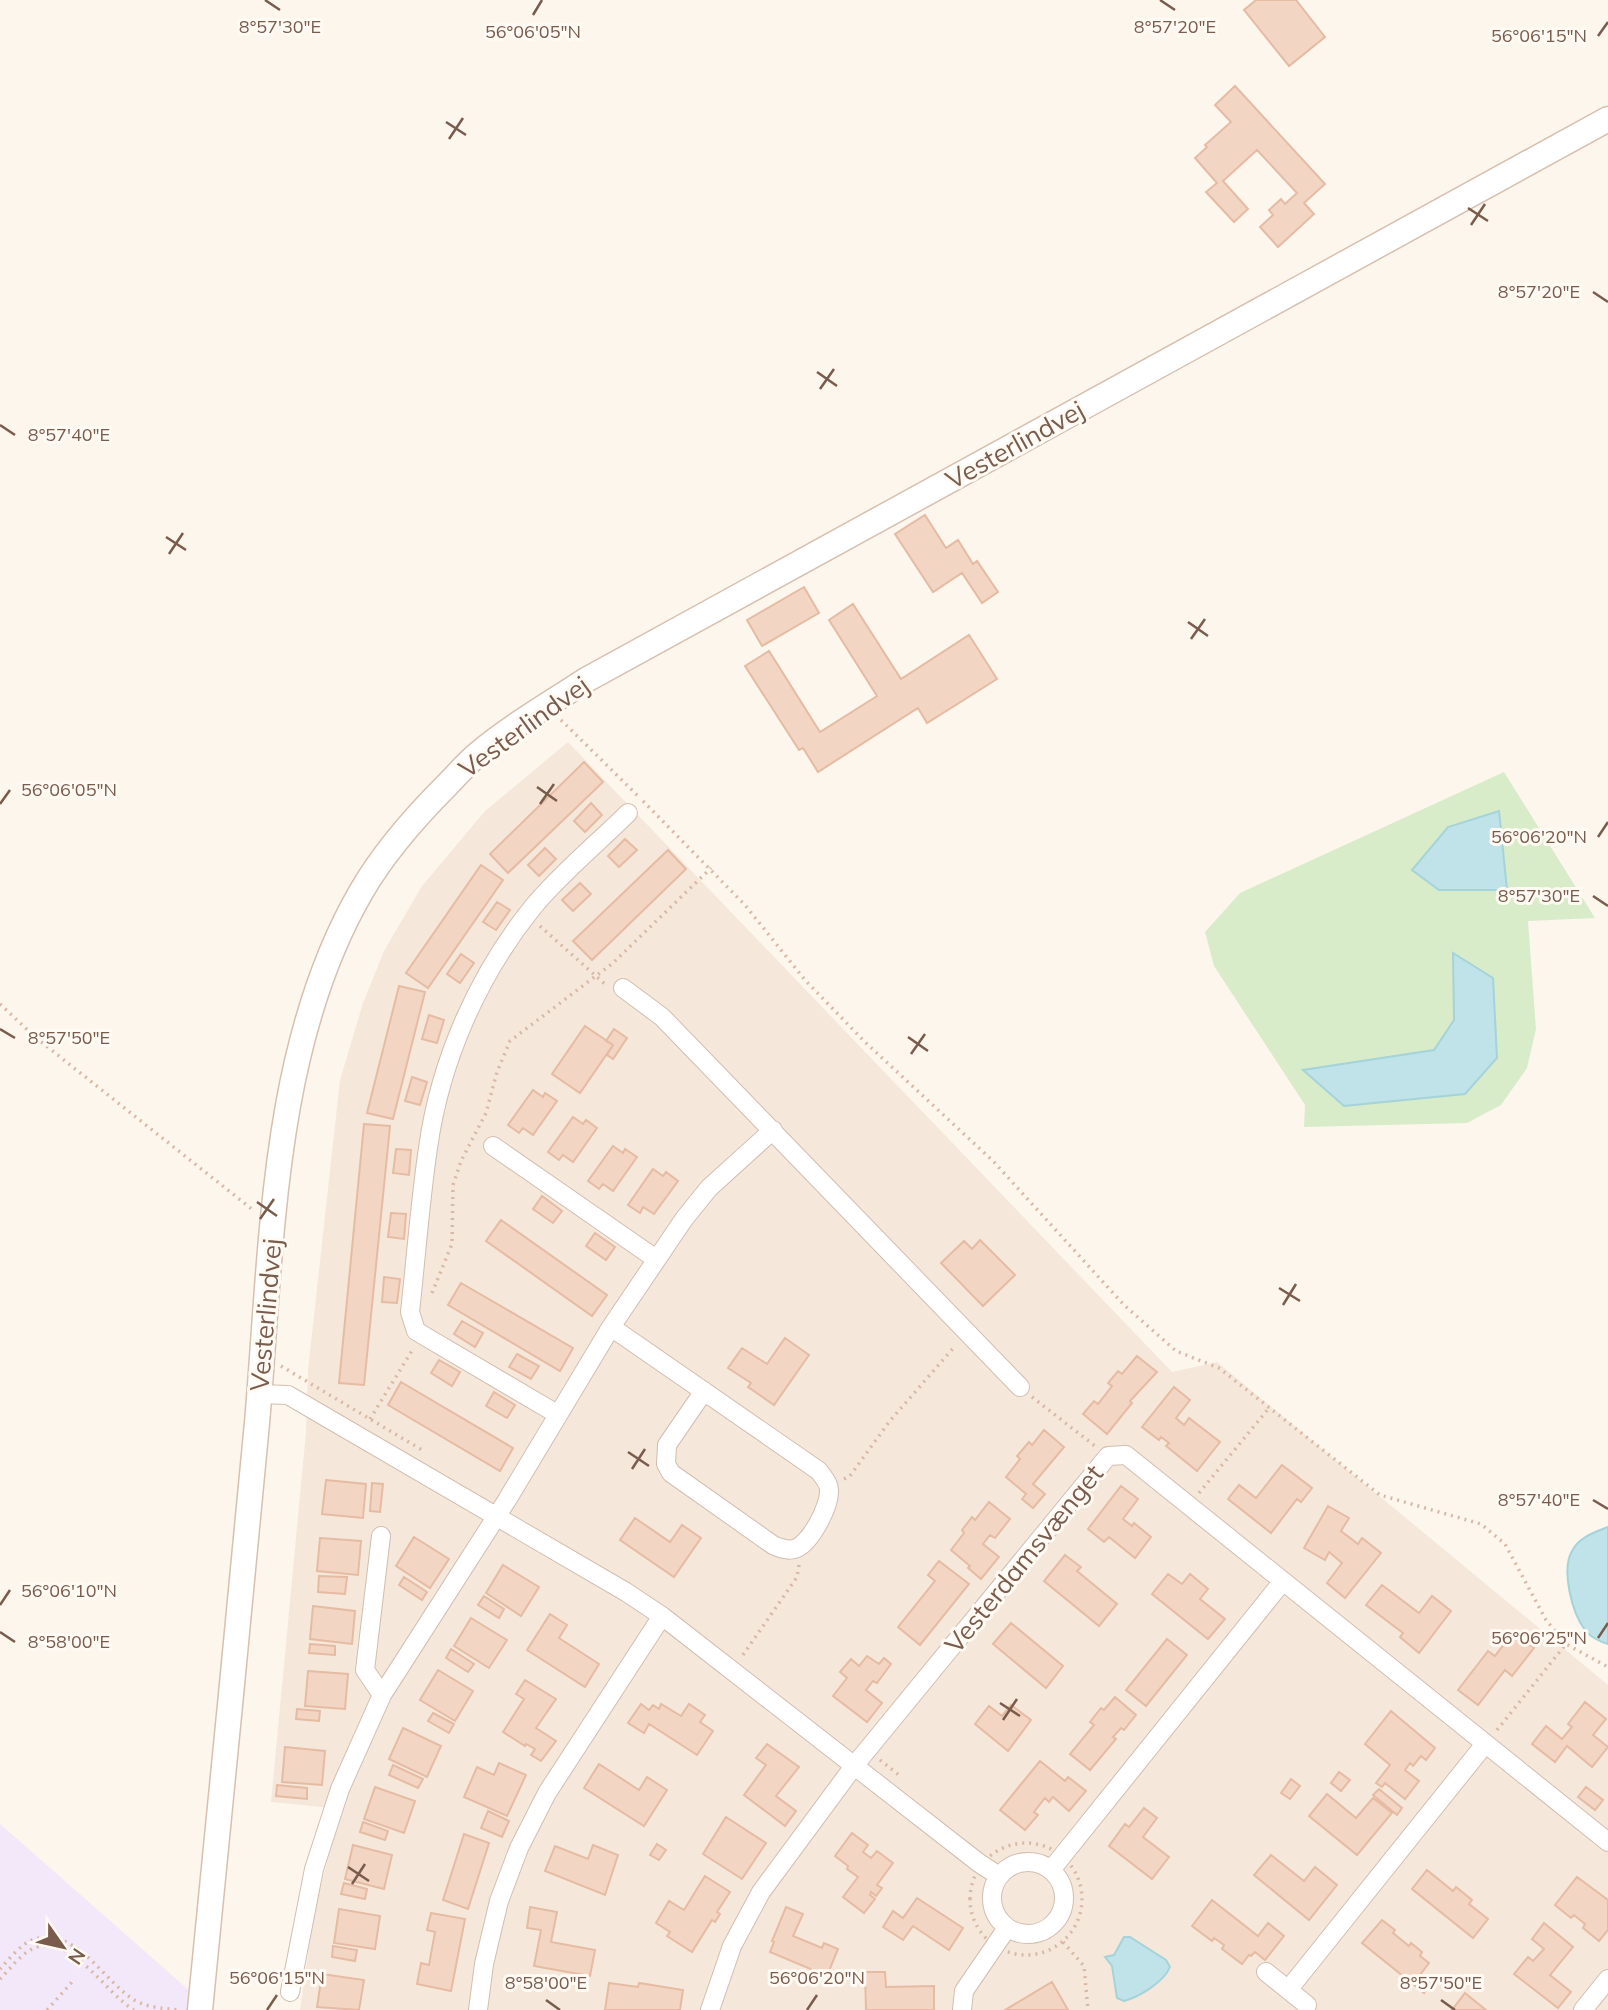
<svg xmlns="http://www.w3.org/2000/svg" width="1608" height="2010" font-family="Mulish,sans-serif">
<rect width="100%" height="100%" fill="#fdf6ec"/>
<path fill="#f5e8da" d="M568 742 1172 1372 1217 1362 1608 1685V2010H300L315 1906 342 1809 271 1802 306 1432 308 1370 340 1080 363 1003 384 951 422 886 485 811Z"/>
<path fill="#f3e8fa" d="M0 1824 191 1992V2010H0Z"/>
<path fill="#d8ecc9" d="M1504 772 1595 918 1528 921 1536 1029 1527 1068 1501 1105 1467 1123 1304 1127 1305 1105 1214 966 1205 932 1240 893Z"/>
<path fill="#bfe3e8" stroke="#a5d3da" stroke-width="2" d="M1499 811 1507 890H1439L1412 870 1448 827Z
M1453 953 1493 978 1497 1058 1465 1094 1344 1106 1303 1070 1434 1050 1454 1020Z
M1608 1527V1644C1600 1642 1589 1636 1585 1630 1572 1613 1561 1570 1572 1551 1579 1537 1595 1532 1608 1527Z
M1124 1937H1130L1166 1960 1170 1967C1164 1982 1139 1997 1124 2001L1117 1998 1112 1966 1105 1957 1114 1955Z"/>
<path fill="#f3d5c3" stroke="#e6bba3" stroke-width="2" d="M1256 0H1296L1325 37 1289 66 1244 10Z
M1235 86 1325 184 1304 203 1314 214 1278 247 1260 227 1273 215 1269 210 1281 199 1285 204 1297 193 1257 150 1223 181 1248 209 1234 222 1206 192 1217 183 1195 158 1207 147 1205 145 1231 122 1215 105Z
M925 515 946 548 958 540 973 564 977 561 998 592 982 603 962 573 933 592 895 534Z
M804 587 819 613 762 646 747 620Z
M853 604 901 679 969 635 997 679 927 723 918 708 818 772 803 748 799 750 745 666 769 651 820 732 877 696 829 620Z
M584 762 603 782 508 873 490 854Z
M591 803 602 815 585 832 574 821Z
M625 839 637 850 619 867 608 856Z
M545 848 556 859 539 876 528 865Z
M668 850 686 869 592 960 573 941Z
M481 865 503 880 428 988 406 973Z
M580 883 591 894 573 911 562 900Z
M497 902 510 910 496 930 483 922Z
M461 954 474 963 460 983 447 974Z
M399 986 425 992 393 1119 367 1113Z
M429 1015 444 1020 437 1043 422 1039Z
M585 1026 613 1045 580 1093 552 1074Z
M614 1029 627 1038 613 1059 607 1055 613 1045 606 1041Z
M412 1077 427 1082 420 1105 405 1101Z
M533 1090 543 1097 545 1093 557 1101 533 1135 523 1128 519 1133 508 1125Z
M573 1117 583 1124 586 1120 597 1128 573 1162 563 1155 559 1160 548 1152Z
M364 1124 390 1126 364 1385 339 1383Z
M613 1146 623 1153 625 1149 637 1157 613 1191 603 1184 599 1189 588 1181Z
M396 1149 411 1150 409 1175 393 1173Z
M653 1169 663 1176 666 1172 678 1181 654 1214 643 1207 640 1213 628 1205Z
M542 1196 562 1211 553 1223 533 1209Z
M391 1213 406 1214 404 1239 388 1237Z
M501 1220 607 1295 592 1316 486 1241Z
M595 1233 615 1247 606 1260 586 1246Z
M980 1240 1015 1275 983 1306 941 1263 964 1241 972 1249Z
M384 1277 400 1279 397 1303 382 1302Z
M461 1283 573 1348 560 1371 448 1305Z
M462 1321 483 1333 475 1347 454 1334Z
M785 1338 809 1355 774 1405 748 1387 751 1383 728 1368 742 1348 767 1364Z
M517 1354 539 1366 531 1379 509 1367Z
M1137 1356 1157 1372 1130 1401 1132 1403 1107 1434 1083 1414 1094 1401 1098 1404 1112 1386 1108 1383 1118 1371 1122 1374Z
M439 1360 460 1372 452 1386 431 1373Z
M401 1382 513 1448 500 1471 388 1405Z
M1174 1387 1190 1400 1176 1418 1184 1425 1189 1418 1220 1442 1197 1471 1166 1446 1169 1443 1161 1437 1159 1440 1142 1427Z
M494 1392 515 1405 507 1418 486 1406Z
M1044 1430 1064 1447 1033 1484 1045 1494 1033 1508 1022 1499 1026 1494 1006 1477 1020 1459 1017 1456 1029 1442 1032 1445Z
M1282 1465 1312 1488 1301 1502 1297 1499 1271 1533 1228 1499 1239 1485 1256 1498Z
M326 1480 366 1484 363 1518 322 1514Z
M372 1483 383 1484 380 1512 370 1511Z
M1121 1486 1138 1499 1123 1519 1132 1526 1134 1523 1151 1537 1135 1558 1109 1537 1104 1542 1088 1529Z
M989 1502 1010 1519 995 1538 990 1535 983 1544 999 1557 981 1579 968 1568 970 1566 951 1550 964 1533 962 1530 972 1517 975 1520Z
M1328 1506 1349 1518 1341 1531 1358 1544 1362 1538 1381 1553 1345 1598 1327 1583 1342 1563 1329 1552 1325 1560 1304 1548Z
M635 1518 670 1542 682 1525 701 1538 674 1577 620 1540Z
M414 1537 449 1559 430 1588 396 1566Z
M320 1538 361 1541 358 1575 317 1571Z
M1065 1555 1081 1567 1077 1571 1117 1604 1099 1626 1044 1581Z
M939 1561 969 1584 920 1645 898 1627 935 1581 928 1575Z
M503 1565 539 1587 521 1616 486 1593Z
M1168 1574 1182 1584 1190 1574 1208 1589 1200 1599 1225 1619 1208 1639 1152 1594Z
M319 1576 347 1577 345 1594 318 1592Z
M404 1577 427 1592 422 1600 399 1585Z
M1382 1585 1419 1613 1432 1596 1451 1611 1419 1653 1400 1637 1403 1633 1366 1605Z
M484 1596 504 1609 499 1618 478 1605Z
M313 1606 355 1611 352 1644 310 1639Z
M550 1614 567 1625 559 1638 599 1664 585 1687 527 1650Z
M471 1618 507 1640 489 1668 454 1646Z
M1011 1623 1063 1666 1046 1688 993 1644Z
M1513 1632 1534 1648 1512 1676 1505 1670 1478 1705 1458 1690 1488 1651 1495 1656Z
M1167 1639 1187 1655 1146 1706 1126 1690Z
M310 1644 335 1646V1655L309 1653Z
M451 1649 474 1664 468 1672 446 1658Z
M867 1656 879 1664 884 1658 891 1664 877 1683 873 1681 866 1690 882 1703 867 1722 833 1696 847 1678 840 1672 851 1659 859 1666Z
M438 1670 473 1691 455 1721 420 1700Z
M308 1671 348 1674 345 1709 305 1706Z
M525 1680 556 1699 536 1728 556 1741 541 1761 531 1755 535 1749 526 1744 525 1746 503 1732 524 1699 516 1694Z
M1115 1697 1136 1715 1124 1730 1121 1728 1113 1737 1116 1739 1090 1770 1070 1754 1094 1725 1090 1722 1101 1708 1104 1710Z
M1585 1702 1606 1719 1593 1735 1608 1747 1592 1767 1567 1746 1555 1762 1532 1744 1546 1726 1562 1739 1572 1727 1568 1724Z
M641 1704 649 1710 653 1705 659 1709 661 1704 681 1716 689 1704 705 1715 700 1722 713 1731 697 1755 649 1724 644 1733 628 1723Z
M1011 1705 1031 1720 1008 1751 975 1724 989 1706 1002 1716Z
M297 1709 320 1711 319 1721 296 1719Z
M1391 1711 1435 1748 1426 1760 1421 1756 1413 1766 1410 1763 1405 1770 1419 1781 1405 1799 1385 1783 1382 1787 1376 1783 1390 1765 1365 1744Z
M433 1713 454 1724 449 1733 428 1721Z
M403 1728 441 1746 427 1777 389 1759Z
M767 1744 799 1767 776 1796 796 1811 785 1826 744 1795 766 1765 756 1758Z
M285 1747 325 1751 322 1785 282 1782Z
M1040 1761 1065 1781 1068 1777 1086 1791 1069 1811 1053 1797 1049 1802 1045 1798 1034 1812 1038 1815 1025 1830 1000 1810Z
M499 1763 526 1775 507 1816 464 1797 477 1767 494 1775Z
M599 1764 639 1790 647 1777 667 1790 644 1826 584 1788Z
M393 1765 423 1779 418 1788 389 1775Z
M1339 1772 1350 1780 1341 1791 1331 1783Z
M1291 1779 1300 1786 1290 1799 1281 1793Z
M277 1785 307 1788V1799L276 1796Z
M375 1787 415 1801 404 1833 364 1819Z
M1586 1787 1603 1800 1595 1810 1578 1797Z
M1379 1789 1402 1808 1397 1815 1373 1795Z
M1327 1794 1356 1818 1373 1798 1392 1813 1357 1855 1309 1816Z
M1144 1808 1157 1818 1143 1837 1169 1857 1152 1879 1109 1846 1125 1824 1129 1827Z
M488 1811 509 1821 502 1837 481 1828Z
M726 1817 766 1843 742 1879 703 1854Z
M363 1822 388 1831 385 1840 360 1832Z
M852 1833 868 1845 863 1852 871 1858 877 1851 893 1863 877 1885 882 1888 876 1896 871 1892 870 1895 875 1899 864 1913 843 1897 858 1877 847 1869 848 1866 835 1856Z
M464 1834 489 1843 468 1909 443 1900Z
M657 1844 666 1850 659 1860 650 1855Z
M353 1845 392 1855 384 1889 345 1879Z
M593 1845 618 1855 605 1895 545 1871 555 1846 588 1859Z
M1271 1855 1304 1881 1315 1867 1337 1885 1309 1920 1254 1875Z
M1427 1870 1453 1891 1456 1887 1472 1900 1469 1904 1488 1919 1473 1938 1412 1889Z
M705 1876 730 1892 717 1912 720 1914 715 1922 712 1920 692 1952 667 1936 670 1932 656 1923 669 1901 684 1910Z
M1577 1877 1608 1900V1930L1599 1941 1583 1928 1585 1924 1574 1915 1571 1918 1555 1905Z
M344 1883 367 1889 365 1899 341 1894Z
M917 1898 963 1928 949 1950 913 1926 903 1940 883 1927 893 1911 903 1918Z
M1212 1900 1258 1936 1268 1923 1284 1936 1265 1960 1255 1952 1251 1956 1249 1955 1242 1964 1222 1949 1224 1945 1214 1938 1212 1941 1192 1926Z
M530 1907 557 1912 551 1942 595 1950 590 1976 534 1966 541 1930 527 1928Z
M786 1907 803 1914 793 1936 822 1948 824 1943 838 1949 827 1976 770 1952 774 1942 772 1941Z
M339 1909 380 1916 375 1949 334 1943Z
M431 1913 465 1919 451 1991 417 1984 421 1963 429 1965 435 1932 427 1930Z
M1382 1920 1395 1930 1393 1933 1409 1946 1411 1943 1422 1952 1420 1956 1429 1963 1420 1975 1431 1984 1424 1993 1362 1943Z
M1544 1923 1573 1947 1550 1975 1571 1992 1558 2008 1514 1974 1528 1957 1533 1961 1544 1949 1532 1939Z
M333 1946 357 1950 355 1961 332 1957Z
M865 1972H885L886 1987 934 1986V2010H866Z
M322 1974 364 1980 359 2010 317 2007Z
M1052 1982 1068 2010H1005Z
M609 1983 638 1987 639 1983 683 1990 680 2010H605Z
M1465 1993 1486 2010H1452Z"/>
<g fill="none" stroke-linecap="round" stroke-linejoin="round">
<defs>
<path id="street" d="M623 988 662 1017 1020 1387
M493 1146 656 1259
M611 1327 819 1471C823 1477 829 1483 829 1490 830 1506 810 1545 794 1549 787 1551 780 1548 773 1545L671 1473 666 1464 667 1445 704 1391
M259 1394 288 1395 626 1592 662 1616 979 1863 999 1876
M557 1414 416 1331 410 1312C416 1258 420 1202 428 1148 440 1061 478 975 533 907 560 874 598 843 628 813
M381 1536 365 1670 382 1695
M992 1898a36 36 0 1 1 72 0a36 36 0 1 1-72 0Z
M1051 1870 1283 1581
M1266 1972 1307 2005
M1288 1990 1485 1744
M290 1992 314 1869 340 1789 382 1695 507 1500 611 1327 684 1219 709 1188 773 1130
M478 2010 484 1964 499 1901 519 1848 547 1793 662 1616
M710 2010 732 1946 761 1892 854 1766 1108 1456 1126 1455 1608 1842
M962 2010 964 1991 1007 1928
M1583 2010 1608 1979"/>
<path id="secondary" d="M200 2010C219 1814 239 1619 257 1423 272 1249 271 1047 361 892 384 852 414 818 447 785 457 775 467 763 478 754 511 726 550 704 586 680L1608 119"/>
</defs>
<use href="#street" stroke="#d1beb0" stroke-width="20"/>
<use href="#secondary" stroke="#d6c0b0" stroke-width="27"/>
<path stroke="#d9b8a5" stroke-width="3.5" stroke-dasharray="2 5" stroke-linecap="butt" d="M561 720 638 796
M643 801 745 905 805 980 865 1042 993 1161 1124 1305 1176 1351 1219 1368 1380 1495 1481 1524 1505 1544 1546 1620 1566 1644
M540 926 607 986
M0 1004 35 1037 253 1210
M432 1293 452 1244 453 1185 461 1161 486 1113 497 1072 510 1041 613 963 711 868
M281 1366 422 1450
M1032 1397 1095 1446
M370 1419 413 1349
M844 1479 850 1476 889 1422 955 1346
M1199 1493 1269 1408
M743 1655 797 1577 799 1565
M1497 1730 1566 1644 1608 1667
M880 1760 899 1775
M970 1899a56 56 0 1 1 112 0a56 56 0 1 1-112 0Z
M1063 1942 1084 1966 1088 2010
M0 1969C9 1959 20 1945 32 1940 76 1924 104 1983 136 2001 149 2008 164 2008 178 2010
M0 1979C9 1970 20 1955 32 1949 69 1930 106 1994 134 2010
M47 2010 73 1981"/>
<use href="#street" stroke="#fff" stroke-width="18"/>
<use href="#secondary" stroke="#fff" stroke-width="24"/>
</g>
<path fill="none" stroke="#7a5c4d" stroke-width="2.5" d="M265 0 280 10M1160 0 1175 10M533 15 542 0M1598 36 1608 22M446 122 466 135M449 139 463 118M1468 208 1488 221M1471 225 1485 204M1593 292 1608 302M817 372 837 386M820 389 834 369M0 425 15 435M166 537 186 550M169 554 183 533M1188 622 1208 636M1191 639 1205 619M537 787 557 801M0 804 10 790M540 804 554 784M1598 837 1608 822M1593 896 1608 906M0 1029 15 1038M908 1037 928 1051M911 1054 925 1034M257 1202 277 1216M260 1219 274 1199M1279 1288 1300 1301M1283 1305 1296 1284M628 1452 649 1466M632 1469 645 1449M1593 1500 1608 1509M0 1605 10 1590M0 1632 15 1642M1598 1638 1608 1623M1000 1703 1020 1716M1003 1720 1017 1699M348 1867 369 1881M352 1884 365 1864M546 2000 560 2010M1441 2000 1455 2010M267 2010 277 1995M807 2010 817 1995"/>
<g text-anchor="middle" stroke-width="6" stroke-linejoin="round" paint-order="stroke">
<g font-size="26" fill="#7a5c4d" stroke="#fffaf3">
<text transform="translate(1015 445) rotate(-29)" y="9">Vesterlindvej</text>
<text transform="translate(524 727) rotate(-36)" y="9">Vesterlindvej</text>
<text transform="translate(266 1315) rotate(-85)" y="9">Vesterlindvej</text>
<text transform="translate(1024 1559) rotate(-51)" y="9">Vesterdamsvænget</text>
</g>
</g>
<g font-size="18" text-anchor="middle" fill="#7a5c4d" stroke="#fffaf3" stroke-width="6" stroke-linejoin="round" paint-order="stroke">
<text x="1175" y="33">8°57'20"E</text>
<text x="280" y="33">8°57'30"E</text>
<text x="533" y="38">56°06'05"N</text>
<text x="1539" y="42">56°06'15"N</text>
<text x="1539" y="298">8°57'20"E</text>
<text x="69" y="441">8°57'40"E</text>
<text x="69" y="796">56°06'05"N</text>
<text x="1539" y="843">56°06'20"N</text>
<text x="1539" y="902">8°57'30"E</text>
<text x="69" y="1044">8°57'50"E</text>
<text x="1539" y="1506">8°57'40"E</text>
<text x="69" y="1597">56°06'10"N</text>
<text x="1539" y="1644">56°06'25"N</text>
<text x="69" y="1648">8°58'00"E</text>
<text x="277" y="1984">56°06'15"N</text>
<text x="817" y="1984">56°06'20"N</text>
<text x="546" y="1989">8°58'00"E</text>
<text x="1441" y="1989">8°57'50"E</text>
</g>
<g transform="translate(63 1947) rotate(124)" stroke="#fffaf3" stroke-width="5" paint-order="stroke">
<path d="M0-5L12 26L0 18L-12 26Z" fill="#7a5c4d"/>
<text y="-10" font-size="19" font-weight="bold" text-anchor="middle" fill="#7a5c4d">N</text>
</g>
</svg>
